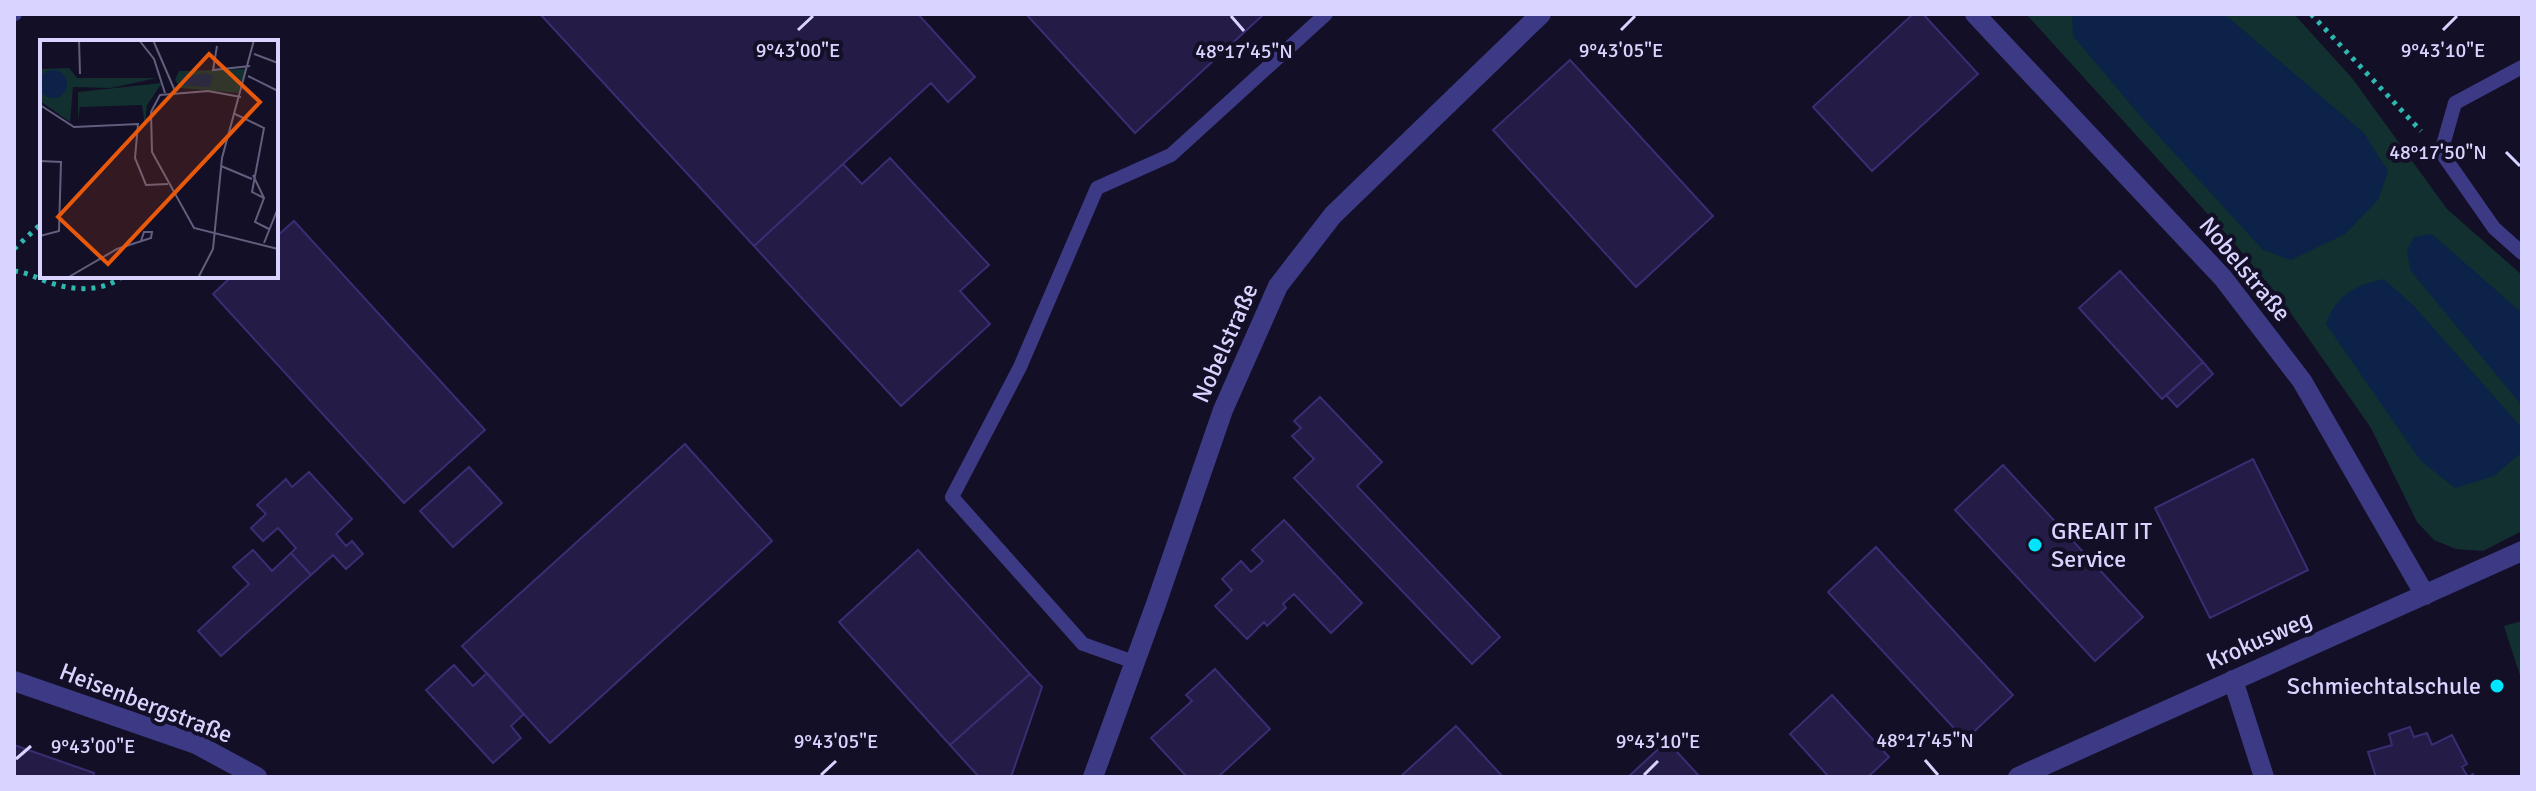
<svg xmlns="http://www.w3.org/2000/svg" width="2536" height="791" font-family="Signika,sans-serif">
<rect width="100%" height="100%" fill="#130f26"/>
<path fill="#12302f" d="M2026 14H2294L2352 78 2447 209 2522 275V531L2483 551 2456 549 2434 540 2417 522 2371 428 2281 299 2234 243Z
M2522 621V682L2504 626Z"/>
<path fill="#0c2248" d="M2072 14H2221L2229 18 2364 133 2388 171 2378 200 2345 234 2291 260 2263 250 2142 118 2073 36Z
M2432 234 2522 313V406L2410 270 2407 250 2414 237Z
M2384 279 2414 306 2522 428V452L2494 476 2455 488 2420 460 2326 324C2336 295 2355 285 2384 279Z"/>
<path fill="#241b47" stroke="#3b2d73" stroke-width="2" d="M540 14H918L975 77 948 102 931 83 754 246Z
M1026 14H1264L1135 133Z
M1913 14H1923L1978 74 1872 171 1813 107Z
M1570 60 1713 216 1636 287 1493 130Z
M890 158 989 265 960 291 990 324 901 406 754 246 843 164 862 184Z
M294 221 485 430 404 503 213 294 232 276H276V237Z
M2120 271 2203 362 2162 399 2079 308Z
M2203 362 2213 374 2177 407 2166 395Z
M1320 397 1382 462 1357 486 1500 637 1472 664 1294 478 1314 459 1292 436 1301 428 1294 421Z
M685 444 772 541 550 743 462 646Z
M2253 459 2308 570 2210 618 2155 508Z
M2003 465 2143 617 2095 661 1955 510Z
M469 467 502 503 453 547 420 511Z
M309 472 352 519 336 534 346 546 352 541 363 554 346 569 333 555 311 575 291 553 296 548 278 528 263 541 251 528 266 514 257 505 286 479 292 487Z
M1284 520 1362 603 1331 633 1294 594 1283 604 1286 608 1267 626 1264 622 1247 639 1215 606 1232 590 1222 579 1241 561 1251 572 1263 561 1252 550Z
M1876 547 2013 695 1965 740 1828 592Z
M253 550 272 571 291 553 311 575 221 656 198 631 249 584 233 567Z
M918 550 1030 674 950 745 839 622Z
M454 665 473 686 487 673 524 714 511 726 521 738 493 763 426 690Z
M1215 669 1270 729 1218 777H1187L1151 738 1192 701 1186 695Z
M1030 674 1042 687 1011 777H979L950 745Z
M1832 695 1889 757 1868 777H1829L1790 734Z
M1456 726 1503 777H1400Z
M2410 727 2414 737 2427 733 2432 745 2452 735 2467 764 2462 767 2468 777 2473 774 2474 777H2376L2368 752 2392 745 2389 734Z
M1667 741 1700 777H1628Z
M14 745 94 773 93 777H14Z"/>
<g fill="none" stroke-linecap="round" stroke-linejoin="round">
<path stroke="#2fb8b0" stroke-width="5" stroke-dasharray="4 6" stroke-linecap="butt" d="M2311 14 2421 131
M14 249 42 223
M14 271C27 272 38 279 51 283 75 291 103 292 123 276"/>
<path stroke="#3d3a85" stroke-width="14" d="M14 14H15
M2522 67 2455 103 2441 152 2494 228 2522 253
M1134 662 1083 644 952 497 1020 367 1097 188 1171 155 1326 14"/>
<path stroke="#3d3a85" stroke-width="20" d="M1975 14 2223 278 2302 381 2425 595
M2233 680 2264 777
M14 681 196 744 257 777
M1093 777 1156 604 1223 410 1278 286 1333 215 1541 14
M2018 777 2522 551"/>
</g>
<path fill="none" stroke="#d9d4ff" stroke-width="3" d="M1231 16 1244 31M798 30 813 16M1621 30 1635 16M2443 30 2457 16M2506 152 2520 166M16 759 31 746M1925 760 1938 775M821 775 836 761M1644 775 1658 761"/>
<g fill="#00e5ff" stroke="#130f26" stroke-width="3">
<circle cx="2035" cy="545" r="8"/>
<circle cx="2497" cy="686" r="8"/>
</g>
<g text-anchor="middle" stroke-width="8" stroke-linejoin="round" paint-order="stroke">
<g font-size="24" fill="#d9d4ff" stroke="#130f26">
<text transform="translate(2245 269) rotate(50)" y="8">Nobelstraße</text>
<text transform="translate(1225 343) rotate(-66)" y="8">Nobelstraße</text>
<text transform="translate(2259 640) rotate(-24)" y="8">Krokusweg</text>
<text transform="translate(146 703) rotate(21)" y="8">Heisenbergstraße</text>
</g>
<g font-size="24" fill="#d9d4ff" stroke="#130f26" text-anchor="start">
<text x="2051" y="539">GREAIT IT<tspan x="2051" dy="28">Service</tspan></text>
<text x="2481" y="694" text-anchor="end">Schmiechtalschule</text>
</g>
</g>
<g transform="translate(40 40)">
<rect width="238" height="238" fill="#130f26"/>
<path d="M29 28 37 38H117L71 48 33 47 30 82 0 61V29ZM206 29 198 53 140 48 135 40 139 31ZM122 43 107 65 105 87 102 65 40 67 38 80V52Z" fill="#12302f"/>
<path d="M-1 44a14 14 0 1 1 28 0a14 14 0 1 1-28 0ZM167 33 173 37 169 47 142 45 147 37Z" fill="#0c2248"/>
<path fill="none" stroke="#625e7d" stroke-width="2" d="M39 0 40 34M99 0 114 19 125 53M113 0 135 51M177 6 173 30 210 26M214 14 238 23M208 36 238 51M201 57 168 51 120 55 111 72 112 112 154 188 238 209M0 65 34 87 98 84 95 118 106 145 128 144M195 74 224 88 212 152 224 158 215 182 229 189M0 121 21 122 19 191 0 196M181 126 212 139M213 135 224 158M224 203 238 168M27 238 77 209 111 198 112 192H104L101 201M158 238 173 209 182 118 214 0"/>
<path fill="#e8590c" fill-opacity="0.15" stroke="#e8590c" stroke-width="4" d="M169 14 220 62 68 224 18 177Z"/>
<rect width="238" height="238" fill="none" stroke="#d9d4ff" stroke-width="4"/>
</g>
<g font-size="20" text-anchor="middle" fill="#d9d4ff" stroke="#130f26" stroke-width="8" stroke-linejoin="round" paint-order="stroke">
<text x="798" y="57">9°43'00"E</text>
<text x="1621" y="57">9°43'05"E</text>
<text x="2443" y="57">9°43'10"E</text>
<text x="1244" y="58">48°17'45"N</text>
<text x="2438" y="159">48°17'50"N</text>
<text x="1925" y="747">48°17'45"N</text>
<text x="836" y="748">9°43'05"E</text>
<text x="1658" y="748">9°43'10"E</text>
<text x="93" y="753">9°43'00"E</text>
</g>
<rect width="2536" height="791" fill="none" stroke="#d9d4ff" stroke-width="32"/>
</svg>
